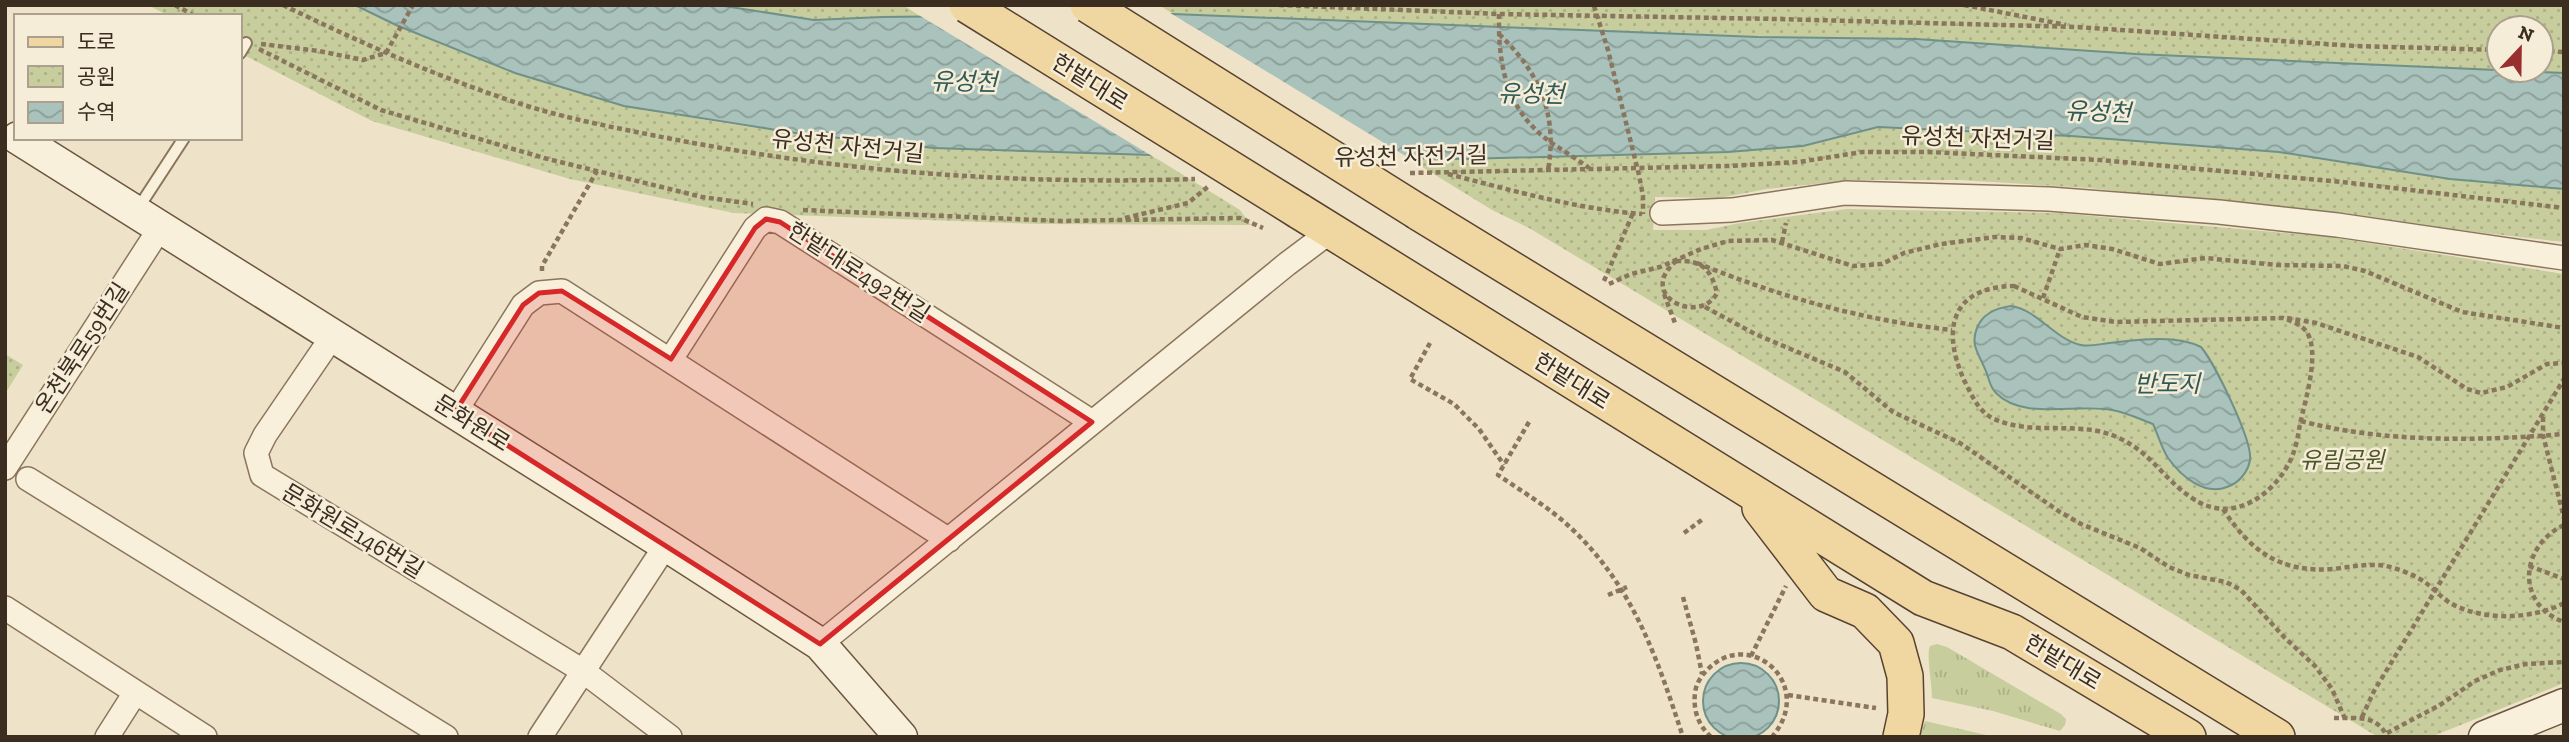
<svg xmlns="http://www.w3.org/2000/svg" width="2569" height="742" font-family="'Zilla Slab','Noto Sans KR',serif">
<defs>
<pattern id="grass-tufts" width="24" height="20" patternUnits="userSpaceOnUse" patternTransform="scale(1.75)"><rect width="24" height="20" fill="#c7cd9c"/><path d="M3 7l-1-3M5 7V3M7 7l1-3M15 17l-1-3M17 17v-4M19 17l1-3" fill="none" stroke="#acb086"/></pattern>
<pattern id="park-dots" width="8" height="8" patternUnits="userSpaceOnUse" patternTransform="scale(1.75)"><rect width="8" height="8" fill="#c7cd9c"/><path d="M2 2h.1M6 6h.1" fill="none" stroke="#acb086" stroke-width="1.8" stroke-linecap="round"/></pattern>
<pattern id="water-waves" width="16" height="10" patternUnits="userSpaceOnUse" patternTransform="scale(1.75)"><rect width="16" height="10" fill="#a9c2bb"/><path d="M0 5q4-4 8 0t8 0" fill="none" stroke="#8b9e98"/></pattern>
</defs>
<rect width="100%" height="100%" fill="#eee3c8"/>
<path fill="url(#grass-tufts)" d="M1937 644 1947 647 2061 714 2066 719 2065 725 2060 731 1993 711 1932 698C1932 684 1926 654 1930 646Z
M1925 721 1995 737H1920Z"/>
<path fill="url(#park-dots)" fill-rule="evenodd" d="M148 5H355L396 25 515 73 624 106 729 124 802 134 934 148 1151 155 1240 210 1251 225 1040 224 734 213 570 179 372 121 240 53V16H169Z
M718 5H903L923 18 814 20Z
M1159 5H2564V73L2136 54 1916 39 1758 37 1173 14ZM2499 28H2541V70H2499Z
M1878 127 2071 136 2279 152 2450 179 2564 189V242L2089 188 1959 180H1854L1767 189 1719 198 1655 197 1653 230H1706L1740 223 1847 209 2058 213 2330 237 2564 274V683L2431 737H2378L1529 228 1492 210 1411 160 1728 152 1803 146Z
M5 354 23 365 5 394Z"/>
<path fill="url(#water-waves)" stroke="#6f9188" stroke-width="2" d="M355 5H718L814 20 882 17 1173 14 1758 37 1916 39 2136 54 2564 73V189L2450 179 2279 152 2071 136 1878 127 1803 146 1728 152 1463 159 1151 155 934 148 802 134 624 106 515 73 396 25Z
M2011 306C2038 310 2054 339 2081 345 2090 347 2100 344 2109 343 2136 340 2175 334 2201 347 2214 362 2253 441 2250 460 2248 472 2239 483 2227 487 2204 496 2181 476 2168 458 2162 449 2158 435 2153 424 2140 419 2125 412 2112 410 2078 403 2023 421 1996 393 1989 386 1989 377 1985 369 1979 354 1970 345 1977 328 1983 313 1996 308 2011 306Z
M1703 701a38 38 0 1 1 76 0a38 38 0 1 1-76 0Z"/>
<path fill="#eee3c8" d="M1167 11 1417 163 1157 159 917 14Z"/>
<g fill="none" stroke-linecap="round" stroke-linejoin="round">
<defs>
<path id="lane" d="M240 53 246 43
M137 210 184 138"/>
<path id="street" d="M1662 213 1732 210 1845 193 2049 199 2219 212 2337 225 2564 258
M332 337 265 435 256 453 262 475 583 671 670 737
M671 359 755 228 766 219 780 222 1092 422
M455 412 523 305 539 293 562 291 949 540
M5 468 160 228
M28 479 446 737
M5 608 205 737
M820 644 1287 264 1331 231
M107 737 135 693
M540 737 666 545"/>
<path id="secondary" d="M18 138 666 545 820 644 901 737
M2485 737 2564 705"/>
<path id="primary" d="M1299 211 1923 598 2012 632 2188 737
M1418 212 2277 737
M1760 508 1826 594 1865 611 1896 643 1905 676 1906 714 1901 737"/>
</defs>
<use href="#lane" stroke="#8a755d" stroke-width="14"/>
<use href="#street" stroke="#8a755d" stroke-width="26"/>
<use href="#secondary" stroke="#6c5640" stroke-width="35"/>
<use href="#primary" stroke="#584331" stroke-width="38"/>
<path stroke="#8a755d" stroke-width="4.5" stroke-dasharray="5 3.5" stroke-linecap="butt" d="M175 5 195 16
M283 5C353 39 424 71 497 96 552 116 611 127 667 138 840 172 1018 185 1195 179
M1279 5 1499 14 1777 19 2077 27 2355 46 2499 50
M1594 5V6
M1964 5 2066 25
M1499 14C1498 68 1507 112 1553 144 1565 152 1577 159 1589 168
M1499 34C1539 72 1558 114 1548 170
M261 44 319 51 363 60 386 53 413 5
M259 49 381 110 544 158 702 197 753 204
M2541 51 2564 52
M1410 173 1728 166 1799 162 1862 152H1928L2100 160 2342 182 2564 208
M1448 174C1511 190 1576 209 1642 214
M803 210 1061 221 1240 218 1263 228
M1125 218 1188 203 1210 185
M1782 242 1786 223
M1676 261C1702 260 1711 269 1717 293 1700 326 1635 296 1676 261Z
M1697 263C1781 297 1861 320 1952 330
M542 271V266L597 171
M1604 281 1633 213
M1609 284 1631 274 1660 267 1701 249 1728 241 1772 240 1853 266 1882 264 1904 253 1941 244 1995 237 2021 238 2060 249 2086 245 2112 249 2160 264 2205 258 2277 265 2343 266 2365 271 2462 312 2564 328
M2014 286 2082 317 2116 322 2283 318C2291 321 2300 324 2306 331 2321 351 2305 401 2300 424 2298 437 2295 453 2288 465 2269 499 2229 524 2192 498 2163 479 2153 454 2119 438 2079 419 2034 437 1994 419 1979 412 1972 396 1965 382 1941 331 1950 287 2014 286Z
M1664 294 1675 323
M2043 298 2060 249
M1705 307 1755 334 1845 372 1893 412 1960 443 2060 512 2081 524 2140 548 2169 567 2189 575 2226 582 2241 590 2284 637 2315 666 2332 689 2345 719
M2287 318 2316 323 2418 357 2467 389 2481 393 2507 387 2547 364 2564 363
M1430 343 1410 379 1454 404 1479 429 1504 465
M2543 417V435L2564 518
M2301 421C2384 443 2479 441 2564 434
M1529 422 1498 475C1523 492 1550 508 1572 529 1634 588 1657 658 1683 737
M2223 509C2251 552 2281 573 2333 569 2351 567 2368 563 2386 566 2399 569 2415 575 2426 583 2434 589 2441 597 2450 603 2482 621 2532 620 2564 603
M2564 525C2520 546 2515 604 2564 622
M1684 533 1703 519
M2529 566 2564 579
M1608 595 1627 587
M1683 597 1696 644 1702 674
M1751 656 1786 586
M1788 695 1876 708
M2362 717 2374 691 2564 379
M2334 718C2355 719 2377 713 2387 737
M2387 733 2440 705 2475 681 2500 670 2526 664 2564 662
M1711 737C1698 725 1693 710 1695 693 1696 684 1701 676 1707 670 1749 626 1817 684 1772 737"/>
<use href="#lane" stroke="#f9f0dc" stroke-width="10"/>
<use href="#street" stroke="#f9f0dc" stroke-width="23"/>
<use href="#secondary" stroke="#f9f0dc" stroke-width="32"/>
<use href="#primary" stroke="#f0d7a2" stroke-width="35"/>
<defs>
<path id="primary-bridge" d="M967 5 1299 211
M1088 5 1418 212"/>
</defs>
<use href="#primary-bridge" stroke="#584331" stroke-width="38" stroke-linecap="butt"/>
<path stroke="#8a755d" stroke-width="4.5" stroke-dasharray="5 3.5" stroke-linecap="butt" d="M1594 6 1608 50 1639 175 1643 196V214"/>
<use href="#primary-bridge" stroke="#f0d7a2" stroke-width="35"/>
</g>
<path fill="#d62828" fill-opacity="0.2" stroke="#d62828" stroke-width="5" stroke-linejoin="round" d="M766 219 780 222 1092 422 820 644 455 412 523 305 539 293 562 291 671 359 755 228Z"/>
<g text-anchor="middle" stroke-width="5" stroke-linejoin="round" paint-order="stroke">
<g font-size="23" fill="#3b2d20" stroke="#f6edd8">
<text transform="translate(1090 82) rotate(32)" y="8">한밭대로</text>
<text transform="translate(1978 138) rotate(2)" y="8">유성천 자전거길</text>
<text transform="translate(848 146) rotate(6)" y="8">유성천 자전거길</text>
<text transform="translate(1411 156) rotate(-1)" y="8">유성천 자전거길</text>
<text transform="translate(859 272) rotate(33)" y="8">한밭대로492번길</text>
<text transform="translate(82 348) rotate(-57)" y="8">온천북로59번길</text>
<text transform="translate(1572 381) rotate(32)" y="8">한밭대로</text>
<text transform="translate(472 423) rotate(32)" y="8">문화원로</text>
<text transform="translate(353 531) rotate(31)" y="8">문화원로146번길</text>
<text transform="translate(2063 662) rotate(31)" y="8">한밭대로</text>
</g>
<g font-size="23" font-style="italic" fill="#4c5727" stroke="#f6edd8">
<text x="2342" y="468">유림공원</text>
</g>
<g font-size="24" font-style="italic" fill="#305a57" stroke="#f6edd8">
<text transform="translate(964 82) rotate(1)" y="8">유성천</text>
<text transform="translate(1531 94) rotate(1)" y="8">유성천</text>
<text transform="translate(2098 112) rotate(2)" y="8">유성천</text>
<text x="2167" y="392">반도지</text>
</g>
</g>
<rect width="2569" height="742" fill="none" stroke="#3b2d20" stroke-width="14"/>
<rect x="14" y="14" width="228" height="126" fill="#f6edd8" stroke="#aba08e" stroke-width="2"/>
<rect x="28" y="37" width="35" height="10" fill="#f0d7a2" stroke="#aba08e" stroke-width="2"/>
<text x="77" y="49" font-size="21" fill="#3b2d20">도로</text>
<rect x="28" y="66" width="35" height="21" fill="url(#park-dots)" stroke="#aba08e" stroke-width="2"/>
<text x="77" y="84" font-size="21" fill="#3b2d20">공원</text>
<rect x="28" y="102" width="35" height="21" fill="url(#water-waves)" stroke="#aba08e" stroke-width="2"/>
<text x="77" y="119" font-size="21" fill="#3b2d20">수역</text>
<g transform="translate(2520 49) rotate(22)"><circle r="33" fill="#f6edd8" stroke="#aba08e" stroke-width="2"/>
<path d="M0-5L12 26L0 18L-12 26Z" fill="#992e30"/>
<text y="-10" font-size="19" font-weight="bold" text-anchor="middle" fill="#3b2d20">N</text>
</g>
</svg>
